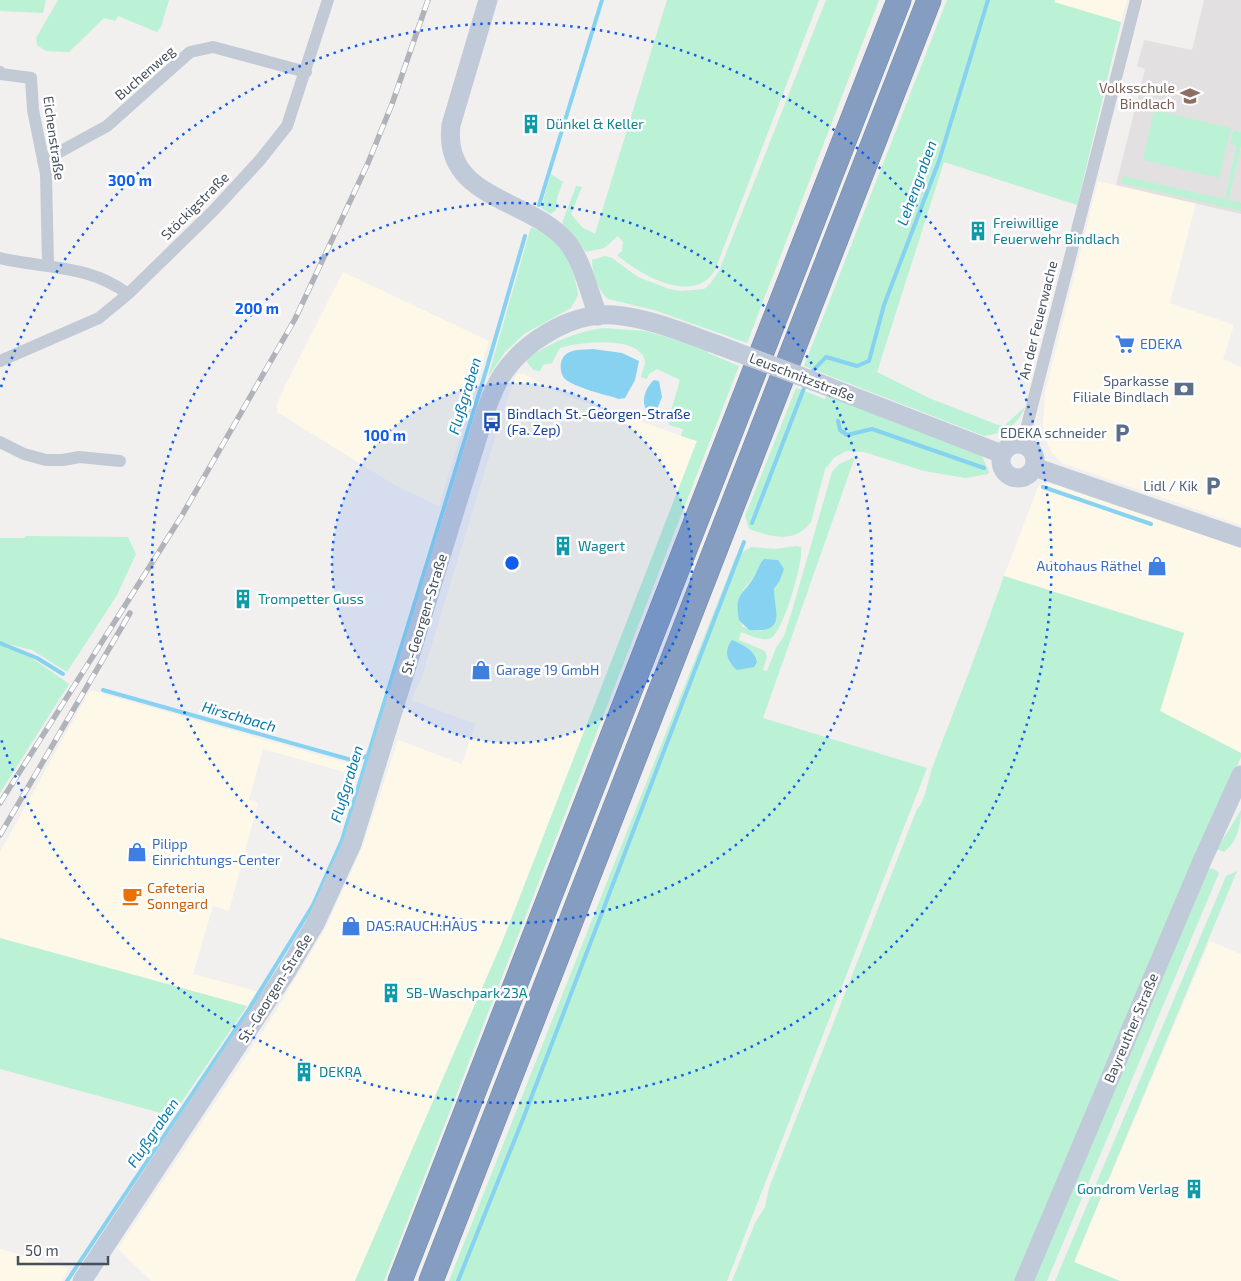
<svg xmlns="http://www.w3.org/2000/svg" width="1241" height="1281" font-family="'Exo 2',sans-serif">
<rect width="100%" height="100%" fill="#f2efef"/>
<path fill="#fdf8e8" d="M1055 0H1127L1121 22 1054 2Z
M1098 181 1196 203 1170 303 1234 325 1223 359 1241 367V525L1062 463 1051 452 1046 440 1043 426 1045 393Z
M343 272 489 341 439 506 396 486 277 412V404L286 384Z
M518 374H524L566 396 697 441 503 940 355 1281H151L118 1249 274 1014 325 929 362 848 398 740 462 764 475 724 411 700 421 680 505 405 515 378Z
M1043 483H1050L1241 548V753L1160 711 1184 632 1004 576 1038 487Z
M90 690 361 767 358 776 263 749 249 800 258 803 229 911 213 906 193 974 257 991 247 1006 0 938V852Z
M1210 941 1241 954V1281H1120L1074 1262Z
M0 1249 70 1268 62 1281H0Z"/>
<path fill="#e3e0e1" d="M1204 0H1241V132L1233 130 1230 144 1236 146 1225 196 1229 197 1241 147V214L1116 185 1145 69 1137 66 1144 40 1192 50Z"/>
<path fill="#bbf1d4" fill-rule="evenodd" d="M0 0H46L43 13 0 11Z
M58 0H169L161 27 157 32 118 16 115 21 104 18 69 52 46 51 37 45 36 38Z
M667 0H819L715 270C694 306 640 275 617 255L622 251 623 242 618 236 604 248 586 252 562 223 576 186 582 187 571 214 582 227 595 234Z
M826 0H879L747 343 654 310 608 299C598 291 592 273 592 260L605 256 612 258 638 277 669 289 682 291 704 289 710 284 719 271Z
M947 0H1055L1054 2 1121 22 1077 205 944 162 877 372 929 398 998 425H1005L1025 407C1017 427 1004 433 984 436L804 366Z
M1154 110 1231 128 1219 178 1143 160Z
M1233 130 1241 132V147L1229 198 1225 197 1236 146 1230 144Z
M551 174 563 182 557 198 556 210 551 214 541 208Z
M1123 176 1241 203V211L1121 183Z
M531 227C560 237 575 267 578 295L571 308 524 334 505 352 488 377Z
M602 328 646 331 709 350 708 353 739 366 384 1281H355L503 940 697 441 681 436 683 429 669 425 668 421 680 380 657 369 649 374 647 379 641 377C642 372 645 366 645 362 642 334 577 342 560 348L552 363 543 365 540 371 533 370 527 362 528 358C552 342 573 333 602 328Z
M796 388 825 399 826 395 982 456 989 472 988 474 965 478 924 471 864 452 846 451 834 458 825 469 811 522C794 544 772 537 749 529L745 516Z
M855 457 763 718 927 768 727 1281H449L736 556 751 547 775 549 796 546 801 547C804 560 783 633 771 638 762 642 750 635 741 632L739 640 765 651 767 657 763 670 767 671 776 648 784 636 792 611 832 472 839 464ZM784 568C782 576 775 584 774 591 771 605 766 618 762 631L749 630 742 626 743 590 757 573ZM741 644 755 655 730 664 727 655 728 645Z
M26 536 128 537 136 554 117 595 67 672 32 650 0 642V538H24Z
M1004 576 1184 633 1160 711 1241 753V757L1016 1281H732L755 1223 765 1207 769 1188 917 809C925 804 929 775 934 763 958 701 982 639 1004 576Z
M0 644 22 651 69 684 0 793Z
M1241 810C1241 826 1237 842 1224 852L1217 849Z
M1207 868 1214 869 1219 873 1047 1281H1031Z
M1237 871 1074 1262 1120 1281H1055L1226 876Z
M0 938 247 1006 172 1116 0 1069Z"/>
<path fill="#86d2f0" d="M593 349 622 353 639 361 635 380 625 398 619 399C607 395 572 387 564 378 561 374 560 367 561 363 564 348 581 350 593 349Z
M654 380 659 381 662 397 656 412H648C640 403 645 388 654 380Z
M764 559 778 560 784 569 780 580 774 589C774 612 788 633 749 630L739 620C734 594 743 595 754 577 758 571 759 564 764 559Z
M732 640C743 645 754 649 757 662L754 667 737 670C727 662 723 651 732 640Z"/>
<g fill="none" stroke-linecap="round" stroke-linejoin="round">
<path stroke="#86d2f0" stroke-width="4" d="M539 205 602 0
M809 375 826 357 857 366 869 361 884 305 939 161 988 0
M838 421 840 430 847 435 872 429 984 468
M1043 487 1151 524
M752 523 806 383
M0 643 37 658 63 674
M103 690 355 761 369 755
M67 1281 249 1009 313 905 342 840 485 374 525 236
M458 1281 523 1119 744 542"/>
<defs>
<path id="highway" d="M400 1281 899 0
M431 1281 929 0"/>
</defs>
<use href="#highway" stroke="#6f88ac" stroke-width="25"/>
<path stroke="#c2cad5" stroke-width="12" d="M0 72 1 74 31 78 33 110 46 174 48 265
M43 161 107 126 190 52 213 47 306 72
M0 258C45 269 88 264 128 294
M0 361 99 318 128 294 214 210 260 160 287 126 328 0
M0 442 24 454 46 460H63L79 457 120 461
M1022 445 1136 0"/>
<path stroke="#c1cad9" stroke-width="19" d="M488 0 451 125C442 200 531 198 567 242 583 262 589 292 598 316
M829 387 1002 454
M1001 461a17 17 0 1 1 34 0a17 17 0 1 1-34 0Z
M1034 467 1241 538
M82 1281 287 971 315 924 352 844 483 420C487 406 492 393 499 380 521 343 570 312 614 315 649 318 685 333 718 345
M1024 1281 1202 861 1241 775"/>
<use href="#highway" stroke="#849dc0" stroke-width="24"/>
<defs>
<path id="rail" d="M0 803 181 517 295 319 368 163 392 104 428 0
M0 835 130 613"/>
</defs>
<use href="#rail" stroke="#b1b3ba" stroke-width="5.5"/>
<use href="#rail" stroke="#fff" stroke-width="4" stroke-dasharray="11" stroke-linecap="butt"/>
<path stroke="#c1cad9" stroke-width="19" d="M718 345 829 387"/>
</g>
<circle cx="512" cy="563" r="180" fill="#105eea" fill-opacity=".12"/>
<g fill="none" stroke="#105eea" stroke-width="2.5" stroke-dasharray="2.5 5">
<circle cx="512" cy="563" r="180"/>
<circle cx="512" cy="563" r="360"/>
<path d="M1 387A540 540 0 1 1 1 739"/>
</g>
<defs>
<symbol id="school-bare" viewBox="-9 -9 18 18"><path d="M0-5L7-2L0 1L-7-2ZM-4 1L0 2.5L4 1V4Q0 6-4 4Z" fill="#8d6e63" stroke="#fff" stroke-width="2.5" paint-order="stroke"/></symbol>
<symbol id="building-bare" viewBox="-9 -9 18 18"><path d="M-4-6H4V6H1V3H-1V6H-4ZM-2.5-4.3h1.7v1.8h-1.7ZM.8-4.3h1.7v1.8H.8ZM-2.5-1h1.7V.8h-1.7ZM.8-1h1.7V.8H.8Z" fill="#0f9aa8" stroke="#fff" stroke-width="2.5" paint-order="stroke"/></symbol>
<symbol id="supermarket-bare" viewBox="-9 -9 18 18"><path d="M-6-5.5h2.5l.6 2H6L4.5 2H-2.5L-4.4-4H-6ZM-1.5 3.2a1.3 1.3 0 1 0 .1 0ZM3 3.2a1.3 1.3 0 1 0 .1 0Z" fill="#3f7fe0" stroke="#fff" stroke-width="2.5" paint-order="stroke"/></symbol>
<symbol id="bank-bare" viewBox="-9 -9 18 18"><path d="M-6-4H6V4H-6ZM0-2.3a2.3 2.3 0 1 0 0 4.6a2.3 2.3 0 1 0 0-4.6Z" fill="#5c6f8a" stroke="#fff" stroke-width="2.5" paint-order="stroke"/></symbol>
<symbol id="bus-bare" viewBox="-9 -9 18 18"><path d="M-5-6H5V4H4V6H2V4H-2V6H-4V4H-5ZM-3.5-4V0h7V-4ZM-3.5 1.2v1.5H-2V1.2ZM2 1.2v1.5H3.5V1.2Z" fill="#1a4fb4" stroke="#fff" stroke-width="2.5" paint-order="stroke"/></symbol>
<symbol id="parking-bare" viewBox="-9 -9 18 18"><path d="M-3.5-5.5H1a3.5 3.5 0 0 1 0 7H-1V5.5H-3.5ZM-1-3.4V-.6H.8a1.4 1.4 0 0 0 0-2.8Z" fill="#5c6f8a" stroke="#fff" stroke-width="2.5" paint-order="stroke"/></symbol>
<symbol id="shop-bare" viewBox="-9 -9 18 18"><path d="M-5-2.5h2.3a2.7 3.5 0 0 1 5.4 0H5L5.5 6h-11ZM-1.5-2.5h3a1.5 2.3 0 0 0-3 0Z" fill="#3f7fe0" stroke="#fff" stroke-width="2.5" paint-order="stroke"/></symbol>
<symbol id="cafe-bare" viewBox="-9 -9 18 18"><path d="M-5.5-4.5H6V0H3Q3 3.5 0 3.5H-2.5Q-5.5 3.5-5.5 0ZM3-3.2v2h1.7v-2ZM-6 4.5H4V6H-6Z" fill="#e8710a" stroke="#fff" stroke-width="2.5" paint-order="stroke"/></symbol>
</defs>
<g fill-rule="evenodd">
<use href="#school-bare" x="1176" y="82" width="28" height="28"/>
<use href="#building-bare" x="517" y="110" width="28" height="28"/>
<use href="#building-bare" x="964" y="217" width="28" height="28"/>
<use href="#supermarket-bare" x="1111" y="330" width="28" height="28"/>
<use href="#bank-bare" x="1170" y="375" width="28" height="28"/>
<use href="#bus-bare" x="478" y="408" width="28" height="28"/>
<use href="#parking-bare" x="1108" y="419" width="28" height="28"/>
<use href="#parking-bare" x="1199" y="472" width="28" height="28"/>
<use href="#building-bare" x="549" y="532" width="28" height="28"/>
<use href="#shop-bare" x="1143" y="552" width="28" height="28"/>
<use href="#building-bare" x="229" y="585" width="28" height="28"/>
<use href="#shop-bare" x="467" y="656" width="28" height="28"/>
<use href="#shop-bare" x="123" y="838" width="28" height="28"/>
<use href="#cafe-bare" x="118" y="882" width="28" height="28"/>
<use href="#shop-bare" x="337" y="912" width="28" height="28"/>
<use href="#building-bare" x="377" y="979" width="28" height="28"/>
<use href="#building-bare" x="290" y="1058" width="28" height="28"/>
<use href="#building-bare" x="1180" y="1175" width="28" height="28"/>
</g>
<g text-anchor="middle" stroke-width="5" stroke-linejoin="round" paint-order="stroke">
<g font-size="14" fill="#46505d" stroke="#fff">
<text transform="translate(145 73) rotate(-41)" y="5">Buchenweg</text>
<text transform="translate(54 138) rotate(82)" y="5">Eichenstraße</text>
<text transform="translate(195 206) rotate(-45)" y="5">Stöckigstraße</text>
<text transform="translate(1038 320) rotate(-76)" y="5">An der Feuerwache</text>
<text transform="translate(802 377) rotate(21)" y="5">Leuschnitzstraße</text>
<text transform="translate(424 614) rotate(-73)" y="5">St.-Georgen-Straße</text>
<text transform="translate(275 988) rotate(-58)" y="5">St.-Georgen-Straße</text>
<text transform="translate(1131 1028) rotate(-67)" y="5">Bayreuther Straße</text>
</g>
<g font-size="14" fill="#785e54" stroke="#fff" text-anchor="end">
<text x="1175" y="93">Volksschule<tspan x="1175" dy="16">Bindlach</tspan></text>
</g>
<g font-size="14" fill="#0d838f" stroke="#fff" text-anchor="start">
<text x="546" y="129">Dünkel &amp; Keller</text>
<text x="993" y="228">Freiwillige<tspan x="993" dy="16">Feuerwehr Bindlach</tspan></text>
<text x="578" y="551">Wagert</text>
<text x="258" y="604">Trompetter Guss</text>
<text x="406" y="998">SB-Waschpark 23A</text>
<text x="319" y="1077">DEKRA</text>
<text x="1179" y="1194" text-anchor="end">Gondrom Verlag</text>
</g>
<g font-size="14" fill="#366cbe" stroke="#fff" text-anchor="start">
<text x="1140" y="349">EDEKA</text>
<text x="1142" y="571" text-anchor="end">Autohaus Räthel</text>
<text x="496" y="675">Garage 19 GmbH</text>
<text x="152" y="849">Pilipp<tspan x="152" dy="16">Einrichtungs-Center</tspan></text>
<text x="366" y="931">DAS:RAUCH:HAUS</text>
</g>
<g font-size="14" fill="#4e5e75" stroke="#fff" text-anchor="end">
<text x="1169" y="386">Sparkasse<tspan x="1169" dy="16">Filiale Bindlach</tspan></text>
<text x="1107" y="438">EDEKA schneider</text>
<text x="1198" y="491">Lidl / Kik</text>
</g>
<g font-size="14" fill="#164399" stroke="#fff" text-anchor="start">
<text x="507" y="419">Bindlach St.-Georgen-Straße<tspan x="507" dy="16">(Fa. Zep)</tspan></text>
</g>
<g font-size="14" fill="#c56008" stroke="#fff" text-anchor="start">
<text x="147" y="893">Cafeteria<tspan x="147" dy="16">Sonngard</tspan></text>
</g>
<g font-size="15" font-style="italic" fill="#067aa9" stroke="#fff">
<text transform="translate(917 183) rotate(-70)" y="5">Lehengraben</text>
<text transform="translate(465 396) rotate(-73)" y="5">Flußgraben</text>
<text transform="translate(239 717) rotate(16)" y="5">Hirschbach</text>
<text transform="translate(347 784) rotate(-73)" y="5">Flußgraben</text>
<text transform="translate(153 1133) rotate(-56)" y="5">Flußgraben</text>
</g>
</g>
<circle cx="512" cy="563" r="8" fill="#105eea" stroke="#fff" stroke-width="2.5"/>
<g font-size="15" text-anchor="middle" font-weight="bold" fill="#105eea" stroke="#fff" stroke-width="5" stroke-linejoin="round" paint-order="stroke">
<text x="130" y="186">300 m</text>
<text x="257" y="314">200 m</text>
<text x="385" y="441">100 m</text>
</g>
<path d="M18 1256v8h90v-8" fill="none" stroke="#46505d" stroke-width="2.5"/>
<text x="25" y="1256" font-size="15" fill="#46505d" stroke="#ffffff" stroke-width="4" paint-order="stroke">50 m</text>
</svg>
